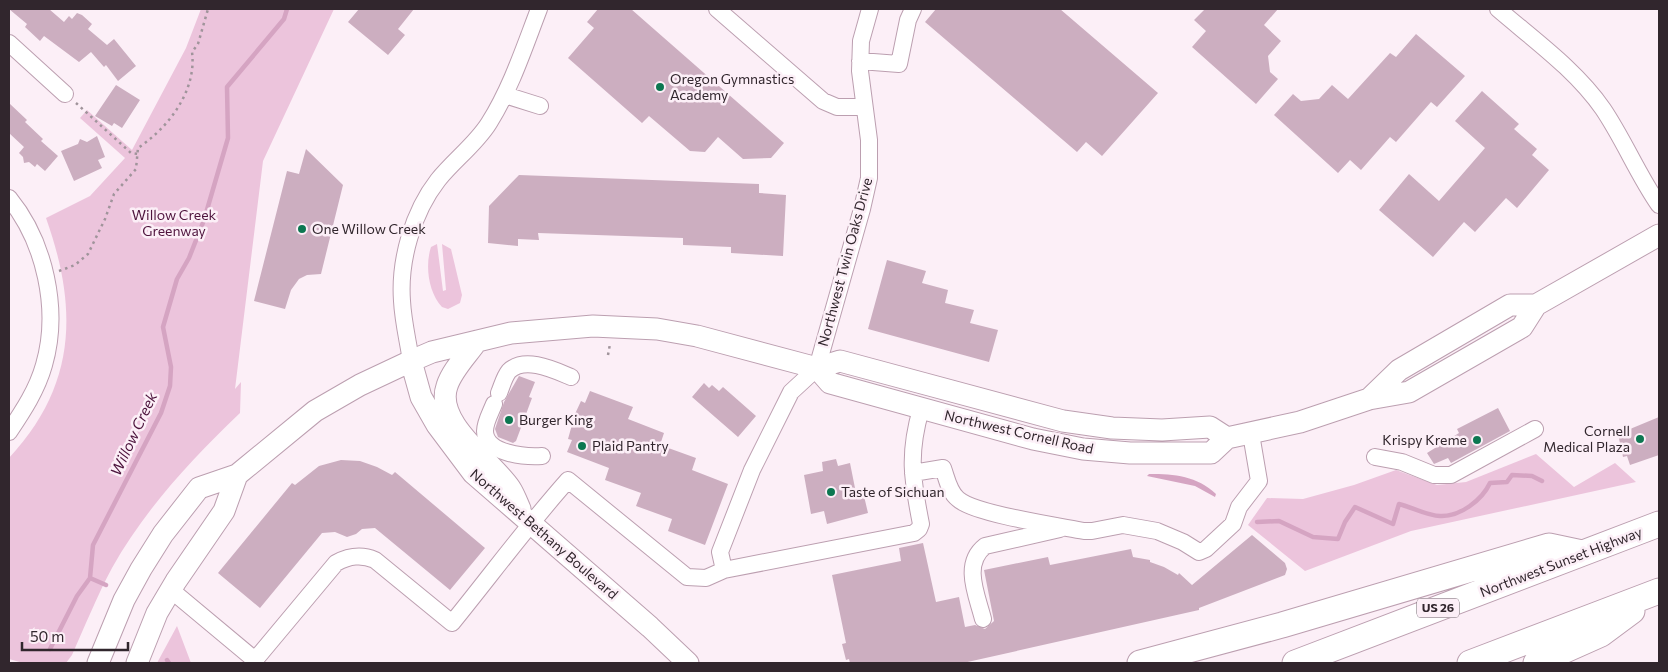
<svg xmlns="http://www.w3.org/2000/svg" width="1668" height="672" font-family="Commissioner,sans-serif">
<rect width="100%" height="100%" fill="#fceff7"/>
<path fill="#ecc4dc" d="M201 9H334L263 161 235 389 241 382 240 413C191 460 145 509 112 568 97 596 85 626 72 655L66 663H23L9 659V458C77 385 78 308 46 218L90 196 125 158 80 118 87 110 132 150 186 48Z
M437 244 443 291 446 290 442 244 451 249 462 295 460 303 448 309 442 307C428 292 425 265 431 247Z
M1536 454 1574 487 1615 463 1636 482 1411 531 1305 571 1248 525 1267 498 1303 499 1354 485 1396 470 1437 485 1466 482Z
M177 626 191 663H157Z"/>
<path fill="#d5a4c2" d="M1149 474C1175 474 1197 476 1216 494L1215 497 1195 486 1147 476Z"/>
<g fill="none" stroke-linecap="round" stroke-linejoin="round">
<path stroke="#d5a4c2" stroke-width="4.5" d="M1257 522 1279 521 1313 537 1338 539 1345 522 1355 507 1393 524 1399 504C1411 507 1428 516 1440 516 1460 517 1482 500 1490 483L1507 482 1512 475 1532 476 1542 481
M106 585 90 578 93 545 161 413 170 386 171 367 163 327 177 279 189 258 204 220 228 138 227 87 284 19 287 9
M50 649 77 596 90 578
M167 660 169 663"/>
</g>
<path fill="#ccaec0" d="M9 9H49L64 22 69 16 72 19 77 13 82 15 92 24 88 29 107 45 114 39 136 66 118 81 106 65 104 67 91 52 79 62 44 36 40 41 25 27 27 24Z
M359 9H414L398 29 405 35 388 55 348 22Z
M598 9H631L784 143 771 158 743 159 718 137 705 152 690 151 649 116 642 123 568 58 594 28 587 22Z
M936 9H1060L1158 93 1102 156 1086 142 1077 152 925 22Z
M1205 9H1278L1264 25 1281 41 1268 56 1270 72 1278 79 1256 104 1192 47 1206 31 1194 20Z
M1416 34 1465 76 1437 107 1431 102 1396 142 1390 137 1361 170 1350 160 1338 173 1274 115 1293 94 1301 101 1319 99 1332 85 1348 99 1390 53 1396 57Z
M116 85 140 100 122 128 114 123 112 126 95 116Z
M1482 91 1519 124 1514 129 1537 149 1532 155 1549 170 1517 208 1506 198 1475 232 1464 222 1433 257 1379 210 1409 174 1439 201 1485 148 1455 121Z
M9 103 27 120 25 122 43 139 41 141 58 156 45 171 37 164 35 167 29 162 24 163 23 157 19 153 24 147 9 133Z
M97 136 105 157 98 160 102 168 74 181 61 151 78 144 80 139 87 142Z
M306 149 343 185 321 274 307 275 299 279 291 290 285 309 254 301 287 171 299 174Z
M519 175 759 184V193L786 195 783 256 731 253V247L683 245V238L538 233 539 240 518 239V246L488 243 489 206Z
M887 260 926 271 922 283 948 290 945 303 974 310 970 323 998 330 989 362 868 329Z
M519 376 535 382 529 397 532 398 516 441 513 443 498 437 495 429 504 402Z
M704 383 709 388 712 385 719 391 723 387 756 416 738 437 692 397Z
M590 391 633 407 628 419 664 433 660 445 696 458 692 470 728 484 705 545 668 531 672 519 636 506 641 493 605 480 609 468 567 452 572 440 568 439 575 414 581 401 585 403Z
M1498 408 1510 431 1451 463 1448 458 1434 464 1427 453 1459 433 1457 429Z
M1659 417V455L1630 465 1627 456 1623 457 1618 434Z
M836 459 838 466 850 463 857 498 864 496 868 513 827 524 824 511 811 514 804 475 823 471 822 462Z
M341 460 360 461 377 467 392 475 395 472 485 548 450 590 375 528 362 529 356 534 347 537 335 532 322 533 260 608 218 573 292 483 295 485 319 466Z
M1252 535 1285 563 1287 569 1285 575 1199 608V610L963 663H850L849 659 846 660 842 644 846 643 832 575 901 561 899 548 923 543 936 602 959 597 965 627 975 625 985 629 994 621 984 570 1048 557 1050 565 1131 549 1133 557 1150 560V562L1164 567 1178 575 1179 573 1192 585Z"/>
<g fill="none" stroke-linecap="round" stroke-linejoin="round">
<defs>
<path id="minor" d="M717 9 823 101 837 107H864
M870 9 861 41 860 71 869 140V178L862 209 817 368 791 392 752 470 720 552 724 570 914 533 919 529 921 524C912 479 908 454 921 409
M1498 9C1534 40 1576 70 1603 109 1624 140 1638 175 1659 205
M9 43 65 94
M860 61 899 64 908 20 913 9
M505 95 540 106
M9 198C45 242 60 310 44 365 37 390 23 411 9 432
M411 361C408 341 403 321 402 301 399 260 413 212 438 180 454 160 476 144 489 123 511 88 524 48 539 9
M499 393C502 386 504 377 509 371 525 356 554 370 571 377
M494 404C491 412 485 422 485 431 485 454 526 457 542 456
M1375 457 1402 462 1434 475H1451L1535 429
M913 473 943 468C947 479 949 492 958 499 974 514 1058 526 1084 531H1092L1123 525 1157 531 1183 542 1199 552 1206 549 1233 524 1239 507 1259 481 1251 434
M171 590 255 660 336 563C349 556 361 554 375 560L452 623C491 575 527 526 568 480L687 577 706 578 724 570
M983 619C977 595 962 564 985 546L1060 529"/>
<path id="major" d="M477 341C468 354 452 370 447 386 434 423 493 462 510 488 514 494 517 502 520 509
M411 361 421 397 437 425 473 473 650 627 688 663
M817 368 830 383 1033 439 1083 449 1130 453H1211L1227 438 1300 422 1369 399 1409 392 1522 327 1536 305 1659 235
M1369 399 1399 370 1510 305H1536
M98 663 124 600 141 569 163 534 199 488 237 475 315 411 360 385 411 361 432 352 511 333 593 326 657 329 697 336 817 368 840 361 1063 421 1112 428 1162 430 1210 427 1227 438
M137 663 157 613 176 581 224 511 237 475"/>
<path id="highway" d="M1140 663 1282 625 1549 546 1582 553
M1295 663 1659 524
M1470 663 1659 591
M1536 663 1601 634 1632 611"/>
</defs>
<use href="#minor" stroke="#bc9fb0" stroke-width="18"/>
<use href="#major" stroke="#bc9fb0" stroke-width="23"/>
<use href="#highway" stroke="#bc9fb0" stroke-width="27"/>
<path stroke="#a0949b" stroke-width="2.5" stroke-dasharray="2.5 4" stroke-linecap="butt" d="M76 103 131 153 138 154
M59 271 75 265 88 254 105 219 114 194 136 169 138 148C168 128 197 91 192 52L198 44 208 9
M608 355 610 344"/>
<use href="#minor" stroke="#fff" stroke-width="16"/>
<use href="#major" stroke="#fff" stroke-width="21"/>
<use href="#highway" stroke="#fff" stroke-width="25"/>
</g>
<g fill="#0c7751" stroke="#fceff7" stroke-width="2">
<circle cx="660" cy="87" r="5"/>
<circle cx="302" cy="229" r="5"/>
<circle cx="509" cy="420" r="5"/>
<circle cx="1640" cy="439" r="5"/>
<circle cx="1477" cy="440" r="5"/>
<circle cx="582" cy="446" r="5"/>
<circle cx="831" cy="492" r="5"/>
</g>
<g text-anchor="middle" stroke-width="5" stroke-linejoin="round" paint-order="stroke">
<rect fill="#fceff7" stroke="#6e626a" stroke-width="1" x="1417" y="598.5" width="42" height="19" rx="4"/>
<g font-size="12" font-weight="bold" fill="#31262d">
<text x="1438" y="612">US 26</text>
</g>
<g font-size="14" fill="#31262d" stroke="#fceff7" text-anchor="start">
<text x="670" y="84">Oregon Gymnastics<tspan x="670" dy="16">Academy</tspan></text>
<text x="312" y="234">One Willow Creek</text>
<text x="519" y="425">Burger King</text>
<text x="1630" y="436" text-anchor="end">Cornell<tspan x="1630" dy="16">Medical Plaza</tspan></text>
<text x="1467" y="445" text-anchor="end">Krispy Kreme</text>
<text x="592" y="451">Plaid Pantry</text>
<text x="841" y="497">Taste of Sichuan</text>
</g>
<g font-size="14" fill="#4e143d" stroke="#fceff7">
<text x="174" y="220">Willow Creek<tspan x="174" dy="16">Greenway</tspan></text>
</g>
<g font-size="14" fill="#31262d" stroke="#fceff7">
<text transform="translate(845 262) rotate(-75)" y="5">Northwest Twin Oaks Drive</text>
<text transform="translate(1019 432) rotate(13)" y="5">Northwest Cornell Road</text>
<text transform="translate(544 534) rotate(41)" y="5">Northwest Bethany Boulevard</text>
<text transform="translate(1561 562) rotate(-21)" y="5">Northwest Sunset Highway</text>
</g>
<g font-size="15" font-style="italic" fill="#4b123b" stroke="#fceff7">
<text transform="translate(134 434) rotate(-65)" y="5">Willow Creek</text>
</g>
</g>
<rect width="1668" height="672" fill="none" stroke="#31262d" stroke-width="20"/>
<path d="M22 642v8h106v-8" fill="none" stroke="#31262d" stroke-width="2.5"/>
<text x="30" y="642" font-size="15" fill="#31262d" stroke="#fceff7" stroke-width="4" paint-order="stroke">50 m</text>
</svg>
